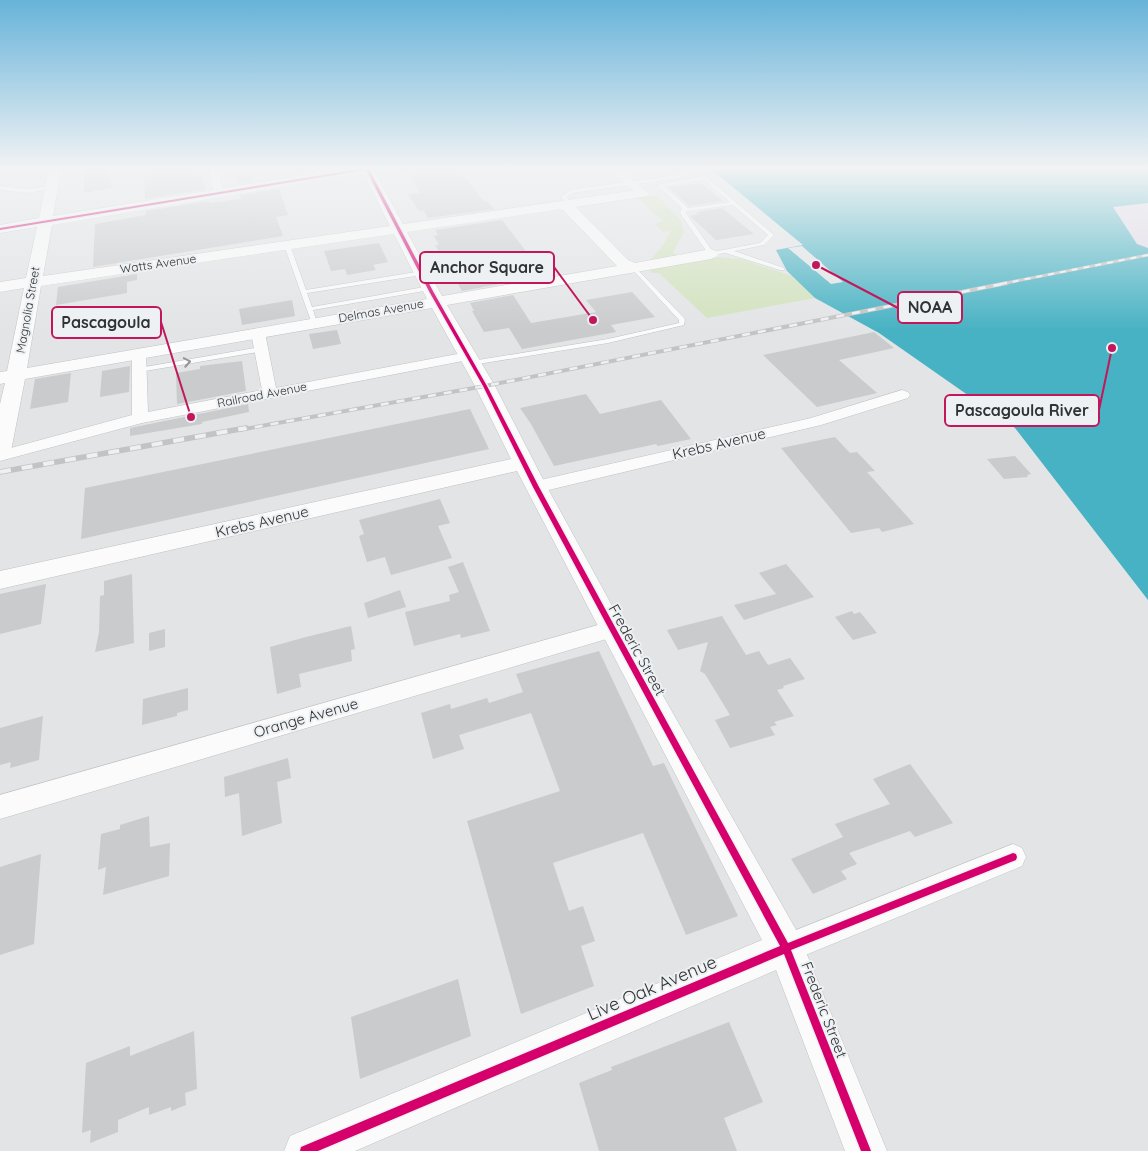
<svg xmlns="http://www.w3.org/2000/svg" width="1148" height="1151" font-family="Quicksand,sans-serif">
<rect width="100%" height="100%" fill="#e2e4e6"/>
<path fill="#e1dbe7" d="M1148 203V248L1137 244 1113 206Z"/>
<path fill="#d2e2bd" d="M657 195 681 221 684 232 673 252 679 257 650 261 663 245 671 231 663 232 655 224 663 221 636 197Z
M715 257 741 259 792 276 815 298 707 318 659 273H651V269Z"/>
<path fill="#47b2c3" d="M711 169H1148V203L1113 207 1137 244 1148 248V600L1015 428 879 333 815 298 787 271 776 250 803 245Z"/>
<path fill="#e2e4e6" d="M802 246 843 282 831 284 788 248Z"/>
<path fill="#c9cbcc" d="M84 169H108L112 188 84 193Z
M144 169H192L195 174H201L206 189 145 199Z
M406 169H459L483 201H487L494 209 428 218 424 211 418 210 408 194 420 193Z
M251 175 252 182 238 184 236 176Z
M701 183 723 201 689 206 668 187Z
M279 189 288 215 276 217 283 236 93 267 95 224 146 215V211L209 201V203L241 199 240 195Z
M722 208 754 234 716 240 690 216 699 214 696 212Z
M502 220 528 254H531L541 267 501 274 506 281H504L505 283 462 291 435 245H439L434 236 438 235 435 230Z
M379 243 388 262 373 265 376 270 347 275 345 269 331 271 324 251Z
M137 274V280L127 282V293L56 305 58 287Z
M632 292 655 317 611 325 616 332 522 349 509 328 484 332 472 311H474L470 303 513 295 531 323 596 312 586 300Z
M292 300 295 316 242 325 239 309Z
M337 330 341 344 313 349 309 334Z
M874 332 894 348 839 360 877 393 817 407 763 355Z
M242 361 246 391 177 404 176 373 200 369V366Z
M130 366 129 392 100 397 102 371Z
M71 373 68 402 30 409 35 379Z
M586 394 600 414 661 400 691 439 658 446 656 444 554 466 531 424 520 408Z
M248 404 249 412 202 422V424L130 436V428Z
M470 409 489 449 81 539 85 488Z
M835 437 850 453 857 452 875 471 867 472 914 524 882 532 879 528 851 533 781 448Z
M1015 456 1031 474 1027 475 1028 477 1004 479 987 459Z
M440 499 450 523 438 526 452 558 391 575 385 557 367 562 359 536 364 534 359 520Z
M463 562 490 631 461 638 460 634 414 646 405 612 450 601 449 595 459 592 448 567Z
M786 564 814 597 744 620 734 605 776 594 759 573Z
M132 574 134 643 95 652 99 632 100 596 104 595V581Z
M46 584 41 624 0 634V594Z
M400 590 406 607 368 618 364 603Z
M852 611 854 614 860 612 877 633 853 640 835 617Z
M722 616 746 655 759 651 768 665 790 658 805 679 783 686 784 688 777 690 794 716 774 722 777 725 770 727 775 735 730 748 715 720 730 715 705 674 700 671 708 642 678 650 667 630Z
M351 626 355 649 351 650 352 661 299 674 301 687 277 694 270 647 306 637Z
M165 629V647L149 651V633Z
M599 651 653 766 664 763 738 916 686 935 643 833 553 863 569 911 583 906 595 941 581 946 594 986 521 1014 467 821 560 791 531 713 459 735 464 749 433 759 421 713 450 704 451 709 487 698 489 703 523 692 516 674Z
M188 688V710L177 713V716L142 725 143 699Z
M43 716 39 760 10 768 11 762 0 765V728Z
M288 758 291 778 277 782 282 823 242 836 239 793 225 797 224 777Z
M910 764 953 823 915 837 910 831 849 853 857 864 841 871 847 879 813 894 791 859 843 837 835 824 890 804 873 779Z
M149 816 150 847 170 843 169 876 103 895 106 867 98 870 101 834 120 829V825Z
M41 854 34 944 0 955V867Z
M458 979 471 1036 360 1079 351 1017Z
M729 1022 763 1102 724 1118 737 1151H599L579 1083 612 1070 611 1067Z
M194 1031 197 1089 185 1093 186 1105 171 1111V1107L149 1115V1107L118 1120V1132L90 1143 91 1130 82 1133 86 1063 130 1046V1056Z"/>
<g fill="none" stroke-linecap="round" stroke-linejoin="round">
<defs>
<path id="service" d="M681 169H686L689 172 679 178 572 193 567 197 571 204 568 206 561 197 570 190 678 175 683 172Z
M705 176 774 235 764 245 734 251 784 268V270H780L726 253 709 255 680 213 682 208 657 185ZM704 180 730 202 688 208 664 186ZM733 205 768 235 760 243 713 252 686 213V211Z
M0 186 28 189 51 186 54 188 28 193 0 190Z
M287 243 290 245 306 290 422 271 425 273 422 275 307 293 312 307 430 286 433 288 430 290 313 310 317 323 312 324 284 245Z
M634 266 685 319 684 325 608 343 472 365 468 363 472 361 608 339 679 323V320L632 269 631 268Z
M261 347H264V351L139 372 135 370 139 368Z"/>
<path id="minor" d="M208 169H218L224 193 223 195H215L214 193Z
M608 169H620L648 193 647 195H639Z
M258 329 263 330 265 333 276 388 468 352 473 353 475 356 473 359 468 360 142 423 0 461V451L132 415V354L134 351H144L146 354 148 412 262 390 251 333 253 330Z
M902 390 908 392 910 395 908 398 821 425 536 493 530 491 527 487 530 483 536 481 811 418Z
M612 621 620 623 623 629 620 635 0 819V795Z
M1013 844 1022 848 1026 857 1022 866 786 963 776 958 771 948 776 938Z"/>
<path id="tertiary" d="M49 169H61L53 216 342 169H373L403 224 643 189 650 193 648 196 576 207 628 260 635 263 711 249 716 251 719 254 716 257 711 259 447 305 495 386 547 487 621 622 799 935 887 1151H845L776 970 355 1151H284L290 1136 762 940 517 471 0 589V571L511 459 475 386 432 308 25 379 11 451 8 456 0 457V404L5 383 0 384V372L7 371 24 288 0 292V282L26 278 37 227 0 233V225L39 218ZM363 173 390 226 43 276 52 225ZM562 209 617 266 442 296 407 232ZM394 234 427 299 27 368 41 286Z"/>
</defs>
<use href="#service" stroke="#c1c2c3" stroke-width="1"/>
<use href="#minor" stroke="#c1c2c3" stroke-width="1"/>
<use href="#tertiary" stroke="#c1c2c3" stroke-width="1"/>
<use href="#service" fill="#fbfbfb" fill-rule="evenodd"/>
<use href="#minor" fill="#fbfbfb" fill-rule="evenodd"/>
<use href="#tertiary" fill="#fbfbfb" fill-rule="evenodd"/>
<defs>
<path id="rail-far2" d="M1001 284 1148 255"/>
<path id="rail-far1" d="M239 430 485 386 1007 283"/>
<path id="rail" d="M0 472 246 428"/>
</defs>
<use href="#rail-far2" stroke="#c3c3c4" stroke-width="3"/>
<use href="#rail-far1" stroke="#c3c3c4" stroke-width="4"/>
<use href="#rail" stroke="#c3c3c4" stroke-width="5.5"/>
<use href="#rail-far2" stroke="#eef1f4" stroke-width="2" stroke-dasharray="6" stroke-linecap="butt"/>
<use href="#rail-far1" stroke="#eef1f4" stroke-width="2.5" stroke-dasharray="8" stroke-linecap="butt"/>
<use href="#rail" stroke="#eef1f4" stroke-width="4" stroke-dasharray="11" stroke-linecap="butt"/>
<defs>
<path id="cycleway" d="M360 169H369L434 293 487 386 539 487 615 627 788 943 1013 853 1016 854 1017 857 1016 860 791 950 871 1151H861L784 954 318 1151H300L301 1147 780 946 609 629 533 487 483 386 430 293 366 170 0 230V228Z"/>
</defs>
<use href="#cycleway" stroke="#eef1f4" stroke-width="3"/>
<use href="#cycleway" fill="#d6006c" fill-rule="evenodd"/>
</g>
<defs><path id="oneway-chevron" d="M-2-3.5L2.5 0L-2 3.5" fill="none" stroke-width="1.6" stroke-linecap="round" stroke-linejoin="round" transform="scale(1.25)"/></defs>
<use stroke="#969697" href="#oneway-chevron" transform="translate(187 362) rotate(-10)"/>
<linearGradient id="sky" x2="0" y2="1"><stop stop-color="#67b3d9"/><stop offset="0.51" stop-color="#f2f3f4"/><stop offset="1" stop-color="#f2f3f4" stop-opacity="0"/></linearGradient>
<rect width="1148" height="330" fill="url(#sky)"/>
<g text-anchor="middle" stroke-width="4" stroke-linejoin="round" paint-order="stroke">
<g font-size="12" fill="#313233" stroke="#eef1f4">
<text transform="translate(158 264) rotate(-8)" y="4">Watts Avenue</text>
<text transform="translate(28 310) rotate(-80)" y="4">Magnolia Street</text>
<text transform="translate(381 311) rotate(-10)" y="4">Delmas Avenue</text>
<text transform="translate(262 395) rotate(-11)" y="4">Railroad Avenue</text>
</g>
<g font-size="15" fill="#313233" stroke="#eef1f4">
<text transform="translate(719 444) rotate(-13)" y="5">Krebs Avenue</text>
<text transform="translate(262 522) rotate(-13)" y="5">Krebs Avenue</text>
<text transform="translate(637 650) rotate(61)" y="5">Frederic Street</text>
<text transform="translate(306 718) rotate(-16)" y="5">Orange Avenue</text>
<text transform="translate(824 1010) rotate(69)" y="5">Frederic Street</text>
</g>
<g font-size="18" fill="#313233" stroke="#eef1f4">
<text transform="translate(652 988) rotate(-23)" y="6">Live Oak Avenue</text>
</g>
</g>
<path fill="none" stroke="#c2185b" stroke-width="2" d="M593 320L554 267M816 265L898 308M191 417L161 322M1112 348L1099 410"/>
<g fill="#c2185b" stroke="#eef1f4" stroke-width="2">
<circle cx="593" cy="320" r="5"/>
<circle cx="816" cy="265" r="5"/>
<circle cx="191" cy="417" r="5"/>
<circle cx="1112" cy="348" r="5"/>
</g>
<g fill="#eef1f4" stroke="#c2185b" stroke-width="2">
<rect x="420" y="252" width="134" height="31" rx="5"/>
<rect x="898" y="292" width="64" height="31" rx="5"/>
<rect x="52" y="307" width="109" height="31" rx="5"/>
<rect x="945" y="395" width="154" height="31" rx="5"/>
</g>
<g font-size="16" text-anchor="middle" font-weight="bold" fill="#313233">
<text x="487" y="273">Anchor Square</text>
<text x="930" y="313">NOAA</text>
<text x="106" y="328">Pascagoula</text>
<text x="1022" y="416">Pascagoula River</text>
</g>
</svg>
